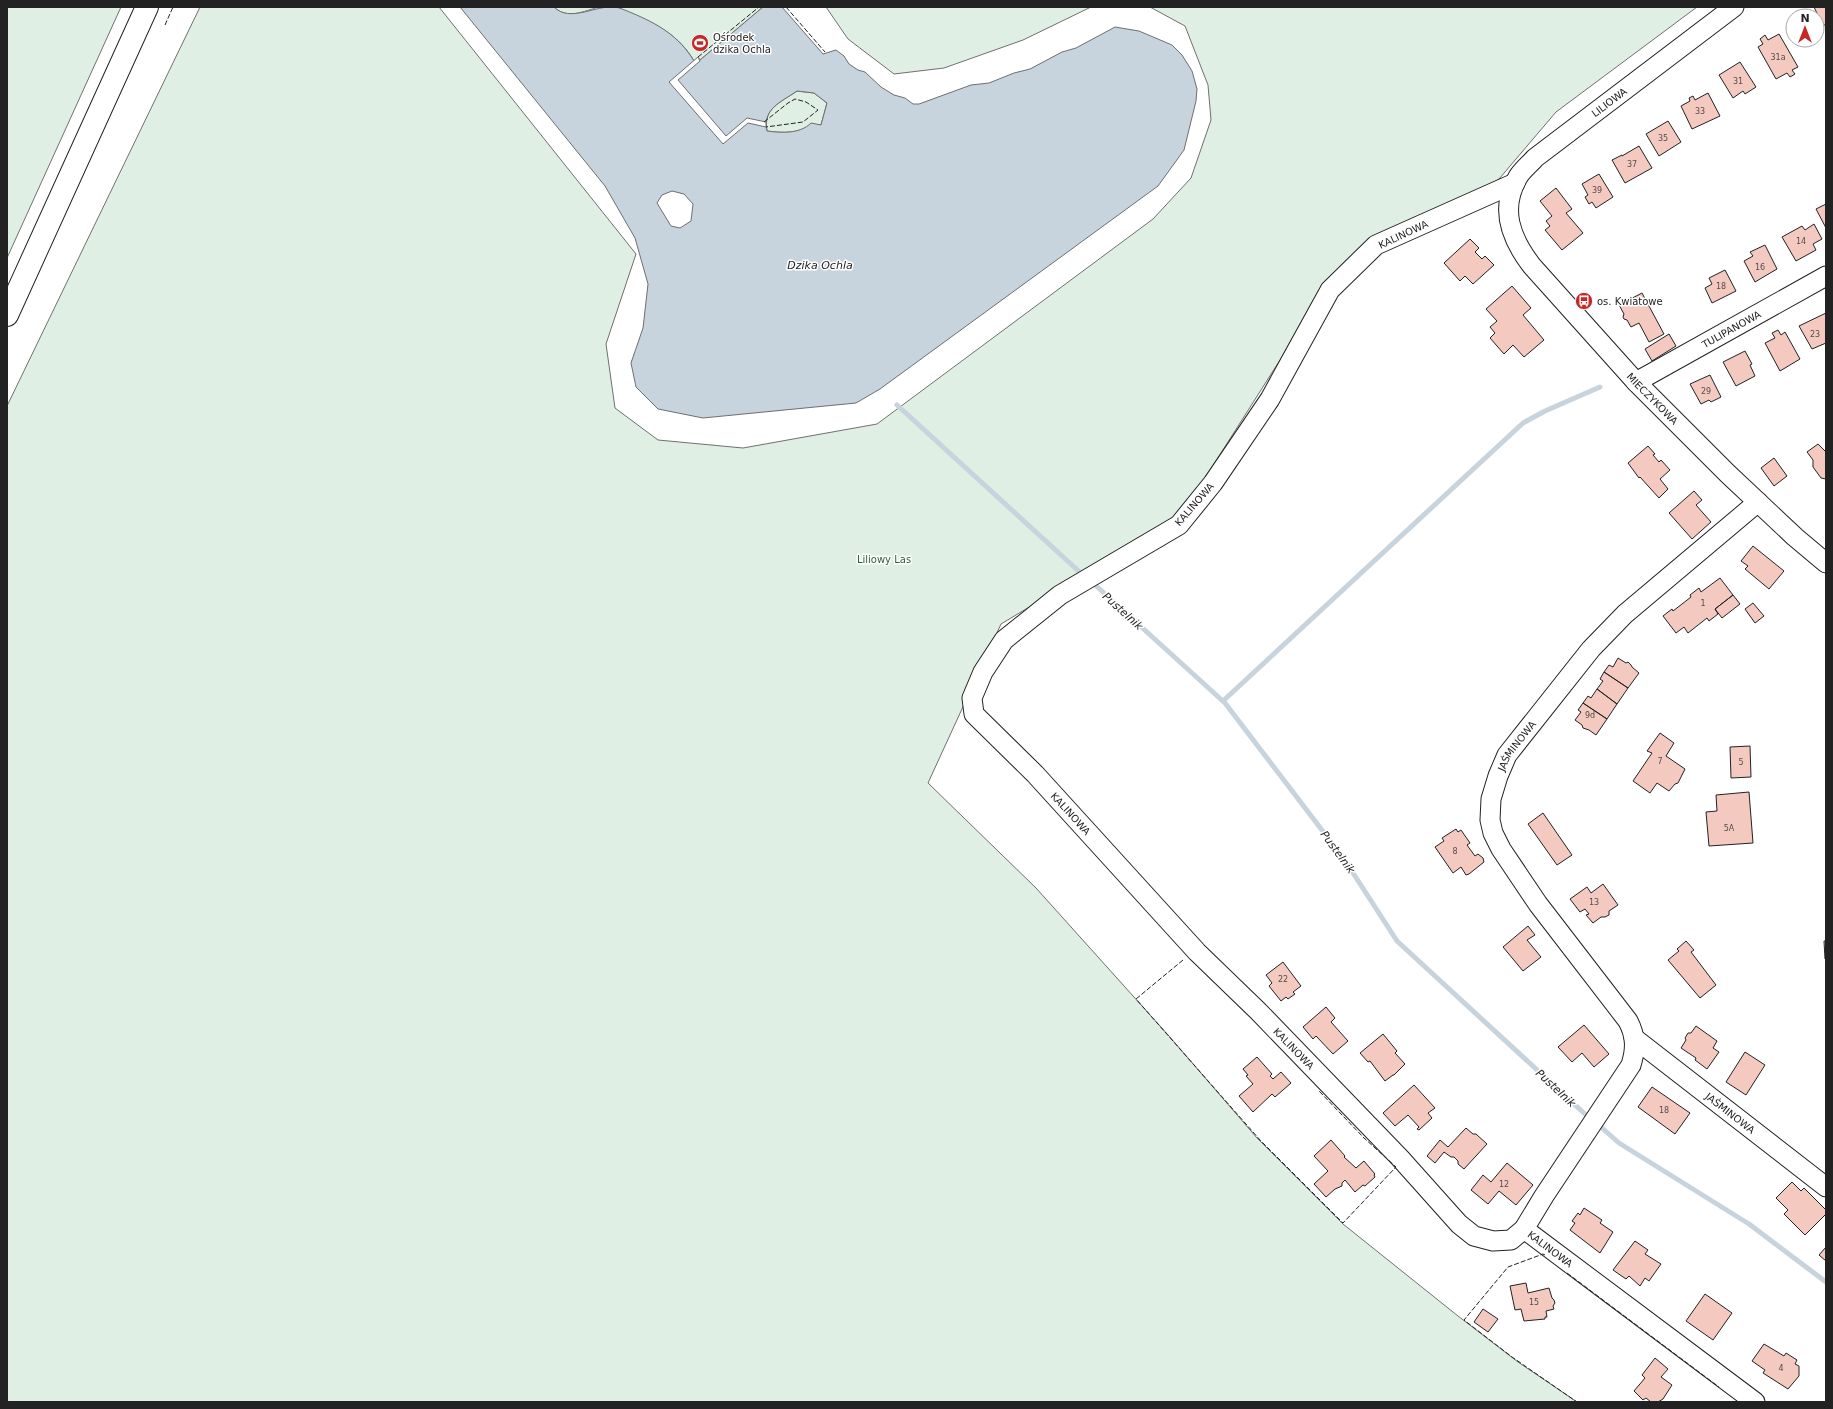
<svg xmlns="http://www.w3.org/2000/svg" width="1833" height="1409" font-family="'DejaVu Sans',sans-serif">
<rect width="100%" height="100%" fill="#fff"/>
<path fill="#e0efe3" stroke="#6f6f6f" d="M7 7H121L7 258Z
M200 7H439L636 254 606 344 615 408 658 440 743 448 877 424 1153 219 1191 178 1211 120 1208 85 1185 26 1150 7H1697L1556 112 1499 179 1323 283 1280 360 1181 516 1001 624 928 783 1036 888 1169 1036 1257 1138 1343 1224 1458 1316 1518 1362 1577 1402H7V406Z
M554 7H599C584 11 567 20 554 7Z
M616 7H763L700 60 694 61C676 30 647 20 616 7Z
M826 7H1091L1023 40 944 68 894 74 848 39Z
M797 91 814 93 827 103 821 125 811 124C800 134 782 133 767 131 763 108 780 103 797 91Z"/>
<path fill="#c7d3dd" stroke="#6f6f6f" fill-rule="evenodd" d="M460 7H554C570 23 595 5 615 7 621 8 627 11 632 13 658 24 679 36 694 61L698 57 700 60 763 7H782L823 54 836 50 844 56 849 64 858 70 865 72 881 87 894 95 905 98 913 104H919L971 85 989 83 1014 73 1030 69 1062 52 1076 48 1115 27 1139 31 1172 45 1182 55 1192 71 1197 89 1196 101 1184 150 1158 186 880 389 856 403 703 418 658 409 636 387 631 363 643 328 648 284 635 238 605 186ZM797 91 814 93 827 103 821 125 811 123C800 134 782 133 767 131 762 109 781 102 797 91ZM672 191 684 194 693 204 691 221 680 228 671 226 657 203 662 195Z"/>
<path fill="#fff" stroke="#6f6f6f" d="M698 57 700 61 678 80 726 136 747 118 766 122V127L748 123 723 144 669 82Z"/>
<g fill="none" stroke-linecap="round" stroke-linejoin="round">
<path stroke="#c7d3dd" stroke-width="5" d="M897 405 1084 576
M1093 583 1225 703 1344 859 1397 941 1586 1115
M1223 701 1523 423 1545 411 1600 387
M1602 1128 1619 1143 1749 1224 1826 1282"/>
</g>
<path fill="#f3c9c0" stroke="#222" d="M1814 7H1826V24L1823 26Z
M1779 34 1798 67 1792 70 1795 74 1790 77 1787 73 1776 79 1758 47 1763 44 1760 39 1765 35 1768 40Z
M1740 62 1756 87 1745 94 1743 91 1733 98 1719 75Z
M1708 93 1720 116 1692 129 1681 106 1690 101 1689 98 1693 96 1695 100Z
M1668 121 1681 142 1659 156 1646 134Z
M1639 146 1652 168 1625 183 1612 160 1622 155V156Z
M1599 174 1613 197 1596 208 1592 202 1589 204 1585 197 1588 195 1582 184Z
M1556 188 1572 209 1566 213 1583 233 1562 250 1545 230 1550 226 1546 221 1552 216 1540 201Z
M1826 204V228L1816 209Z
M1814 224 1822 239 1813 244 1816 250 1796 261 1782 237 1802 226 1805 230Z
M1470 239 1479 248 1475 252 1482 259 1485 256 1494 265 1473 284 1465 276 1460 281 1444 263Z
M1765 245 1777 269 1755 282 1744 261 1753 256 1750 252Z
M1725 270 1736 291 1712 303 1705 288 1712 284 1709 278Z
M1512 286 1531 308 1523 315 1544 340 1524 357 1513 345 1504 354 1490 338 1495 333 1490 327 1497 321 1486 309Z
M1642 293 1664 334 1649 342 1639 323 1631 327 1627 320 1624 319 1623 317 1624 314 1619 305Z
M1583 294 1590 301 1586 305 1579 298Z
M1826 313V343L1812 349 1799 326Z
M1778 330 1781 335 1785 332 1800 359 1780 371 1765 343 1775 338 1772 333Z
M1669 334 1676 346 1652 361 1645 349Z
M1745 351 1752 364 1750 365 1755 376 1736 386 1723 362Z
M1710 375 1721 397 1711 402 1709 400 1701 404 1690 384Z
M1818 444 1826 452V479L1821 478 1813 467V460L1807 452Z
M1648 446 1655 454 1653 455 1659 462 1661 460 1670 470 1660 479 1668 489 1659 498 1640 477 1639 478 1628 463Z
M1774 458 1787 476 1774 486 1761 468Z
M1694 491 1702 500 1696 505 1711 522 1692 539 1669 513Z
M1753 546 1784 571 1769 589 1745 569 1748 566 1741 561Z
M1720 578 1733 595 1715 609 1718 614 1709 621 1707 618 1688 633 1684 627 1676 633 1663 616 1672 609 1673 611 1691 597 1690 595 1699 588 1701 592Z
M1733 595 1740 604 1722 618 1715 609Z
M1753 603 1764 616 1755 623 1745 609Z
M1618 658 1626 663 1628 662 1631 665 1632 667 1639 673 1628 688 1604 672 1609 665 1613 667Z
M1604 672 1628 688 1617 704 1597 689 1603 681 1600 679Z
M1597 689 1617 704 1607 719 1583 703 1588 696 1591 698Z
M1583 703 1607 719 1596 735 1589 730 1583 728 1582 725 1575 720 1581 712 1578 710Z
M1660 733 1674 743 1666 756 1685 769 1678 783 1675 784 1669 791 1657 783 1650 793 1633 781 1652 753 1647 751Z
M1750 746 1751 777 1731 778 1730 747Z
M1749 792 1753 843 1709 846 1706 812 1717 811 1716 795Z
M1543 813 1572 855 1557 865 1528 824Z
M1456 829 1458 832 1461 830 1470 843 1467 845 1475 856 1478 854 1483 858 1484 862 1469 874 1466 875 1461 867 1453 873 1435 847 1444 841 1442 838Z
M1603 884 1618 905 1609 911V915L1605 917H1601L1593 923 1586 915 1589 914 1585 909 1580 912 1570 899 1587 887 1591 893Z
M1528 926 1535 935 1527 940 1541 957 1523 971 1503 947Z
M1686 941 1694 950 1691 952 1716 985 1700 998 1668 960 1679 951 1677 949Z
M1824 941H1826V959H1825Z
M1283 962 1301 986 1293 992 1295 994 1288 999 1286 997 1281 1001 1269 986 1272 983 1266 975Z
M1326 1007 1335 1018 1331 1022 1348 1041 1333 1054 1316 1036 1313 1039 1303 1027Z
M1584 1025 1609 1054 1594 1067 1582 1053 1572 1062 1558 1047Z
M1696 1026 1717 1041 1713 1048 1719 1052 1707 1069 1695 1060 1696 1058 1681 1048 1686 1040 1685 1038 1688 1033H1691Z
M1383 1034 1397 1051 1395 1053 1405 1064 1394 1075H1393L1385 1081 1370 1061 1368 1062 1360 1053Z
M1745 1052 1765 1065 1746 1095 1726 1082Z
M1257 1057 1272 1074 1270 1076 1273 1079 1281 1072 1291 1083 1275 1097 1272 1094 1253 1112 1239 1096 1253 1084 1246 1076 1248 1075 1243 1069Z
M1414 1085 1435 1108 1428 1113 1432 1118 1419 1130 1417 1129 1419 1127 1408 1115 1395 1126 1383 1113Z
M1652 1087 1690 1113 1675 1134 1638 1107Z
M1466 1128 1473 1134H1476L1487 1144 1464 1169 1458 1164V1161L1454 1157H1451L1444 1152 1435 1163 1427 1156 1440 1140 1448 1147Z
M1331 1140 1345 1156 1344 1157 1356 1168 1364 1161 1375 1174 1374 1175 1375 1177 1365 1186 1363 1185 1355 1192 1345 1180 1342 1183V1186L1335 1189 1326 1197 1314 1184 1328 1171 1314 1156Z
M1507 1163 1533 1185 1516 1205 1499 1191 1488 1204 1471 1190 1483 1175 1491 1182Z
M1792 1182 1801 1191 1804 1188 1826 1210V1214L1805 1235 1784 1214 1788 1210 1776 1198Z
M1584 1208 1602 1220 1600 1223 1613 1232 1600 1253 1570 1230 1575 1223 1572 1221 1578 1213 1580 1215Z
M1635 1241 1648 1250 1645 1254 1661 1264 1649 1281 1645 1278 1640 1286 1629 1276 1626 1279 1613 1270Z
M1826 1247V1261L1819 1255Z
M1526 1283 1528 1293 1549 1288 1552 1298 1554 1300 1555 1303 1553 1306 1554 1309 1546 1311 1547 1317H1545V1319L1524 1321 1521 1309 1515 1310 1510 1286Z
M1705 1294 1732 1313 1713 1340 1686 1321Z
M1483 1309 1498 1319 1488 1332 1474 1322Z
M1764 1344 1784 1356 1786 1353 1797 1360 1795 1364 1799 1366V1376L1788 1389 1763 1373 1765 1370 1752 1361Z
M1655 1358 1668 1369 1661 1377 1672 1385 1663 1399 1658 1402H1651L1646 1398 1643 1400 1634 1391 1645 1378 1642 1375Z"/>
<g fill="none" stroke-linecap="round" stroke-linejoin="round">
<defs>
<g id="minor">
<path id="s1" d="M1734 7 1535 158C1530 164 1522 170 1518 177 1499 209 1511 239 1532 266L1636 382 1728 474 1795 537 1826 563"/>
<path id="s2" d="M1515 183 1376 245 1330 290 1270 399 1213 483 1179 525 1060 595 1004 640 983 672 972 698 974 714 1035 774 1197 952 1258 1011 1400 1158 1459 1224 1474 1236 1493 1241 1511 1240 1524 1229 1544 1196 1631 1065C1636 1049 1636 1036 1628 1021L1538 904 1501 849 1493 833 1490 820 1491 799 1498 776 1507 755 1591 649 1625 614 1758 502"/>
<path id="s3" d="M1636 382 1826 276"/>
<path id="s4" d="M1634 1038 1826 1187"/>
<path id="s5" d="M1524 1229 1755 1402"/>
</g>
<path id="major" d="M7 315 147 7"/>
</defs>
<use href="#minor" stroke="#222" stroke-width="21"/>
<use href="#major" stroke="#222" stroke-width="24"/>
<use href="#minor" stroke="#fff" stroke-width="19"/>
<use href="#major" stroke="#fff" stroke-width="22"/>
<path stroke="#222" stroke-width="1" stroke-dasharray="5 2" stroke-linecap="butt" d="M786 7 825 52
M165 25 173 7
M698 57 759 7
M764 122 788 103 795 99 806 102 818 110 803 122 766 127
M1183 960 1136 999 1260 1140 1343 1223 1396 1167 1364 1138 1319 1091
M1545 1255 1543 1254 1508 1267 1464 1320 1512 1357 1577 1402
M1567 1273 1719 1387"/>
</g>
<defs>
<symbol id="stadium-disc" viewBox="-11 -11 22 22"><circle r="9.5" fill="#c62828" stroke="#fff"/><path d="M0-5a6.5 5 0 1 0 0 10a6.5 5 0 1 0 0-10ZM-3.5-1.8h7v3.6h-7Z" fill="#fff"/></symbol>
<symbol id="bus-disc" viewBox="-11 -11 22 22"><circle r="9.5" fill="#c62828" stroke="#fff"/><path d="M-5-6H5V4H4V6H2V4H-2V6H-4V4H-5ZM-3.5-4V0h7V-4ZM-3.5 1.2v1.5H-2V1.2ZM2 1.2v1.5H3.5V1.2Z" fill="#fff"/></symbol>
</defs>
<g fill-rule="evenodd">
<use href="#stadium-disc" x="690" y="33" width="20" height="20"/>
<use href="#bus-disc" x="1574" y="291" width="20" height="20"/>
</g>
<g text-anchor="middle" stroke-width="3" stroke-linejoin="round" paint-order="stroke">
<g font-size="8" fill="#564c4a">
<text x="1778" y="60">31a</text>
<text x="1738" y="84">31</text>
<text x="1700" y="114">33</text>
<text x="1663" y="141">35</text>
<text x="1632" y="167">37</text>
<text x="1597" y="193">39</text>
<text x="1801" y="244">14</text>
<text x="1760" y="270">16</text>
<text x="1721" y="289">18</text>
<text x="1815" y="337">23</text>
<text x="1706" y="394">29</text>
<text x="1703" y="606">1</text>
<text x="1590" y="718">9d</text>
<text x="1660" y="764">7</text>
<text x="1741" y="765">5</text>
<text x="1729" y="831">5A</text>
<text x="1455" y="854">8</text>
<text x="1594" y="905">13</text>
<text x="1283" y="982">22</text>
<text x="1664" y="1113">18</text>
<text x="1504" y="1187">12</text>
<text x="1534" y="1305">15</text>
<text x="1781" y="1371">4</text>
</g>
<g font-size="10" fill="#222" stroke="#fff" text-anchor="start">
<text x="713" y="41">Ośrodek<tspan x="713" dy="12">dzika Ochla</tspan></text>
<text x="1597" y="305">os. Kwiatowe</text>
</g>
<g font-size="10" fill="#222" stroke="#fff">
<text transform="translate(1609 102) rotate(-37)" y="4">LILIOWA</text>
<text transform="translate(1403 234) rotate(-25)" y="4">KALINOWA</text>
<text dy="4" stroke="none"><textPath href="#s3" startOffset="109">TULIPANOWA</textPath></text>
<text dy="4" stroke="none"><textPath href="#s1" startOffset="551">MIECZYKOWA</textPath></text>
<text transform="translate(1194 504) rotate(-49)" y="4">KALINOWA</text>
<text dy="4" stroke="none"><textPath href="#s2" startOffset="2134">JAŚMINOWA</textPath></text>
<text dy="4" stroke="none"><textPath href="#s2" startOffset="928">KALINOWA</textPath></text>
<text dy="4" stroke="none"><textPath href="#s2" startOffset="1252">KALINOWA</textPath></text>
<text dy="4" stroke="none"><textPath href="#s4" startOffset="122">JAŚMINOWA</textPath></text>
<text dy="4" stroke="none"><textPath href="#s5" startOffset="33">KALINOWA</textPath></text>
</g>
<g font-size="10" fill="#2f5e38" stroke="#fff">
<text x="884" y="563">Liliowy Las</text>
</g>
<g font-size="11" font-style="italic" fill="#222" stroke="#fff">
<text x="820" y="269">Dzika Ochla</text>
<text transform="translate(1123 611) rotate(42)" y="4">Pustelnik</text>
<text transform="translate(1338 852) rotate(54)" y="4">Pustelnik</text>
<text transform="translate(1556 1088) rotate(43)" y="4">Pustelnik</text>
</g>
</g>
<rect width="1833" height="1409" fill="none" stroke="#222222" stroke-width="16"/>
<g transform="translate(1805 28)"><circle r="19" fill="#ffffff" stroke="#a7a7a7"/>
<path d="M0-3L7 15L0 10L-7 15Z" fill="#c62828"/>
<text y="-6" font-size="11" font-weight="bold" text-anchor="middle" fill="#222222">N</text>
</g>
</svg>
